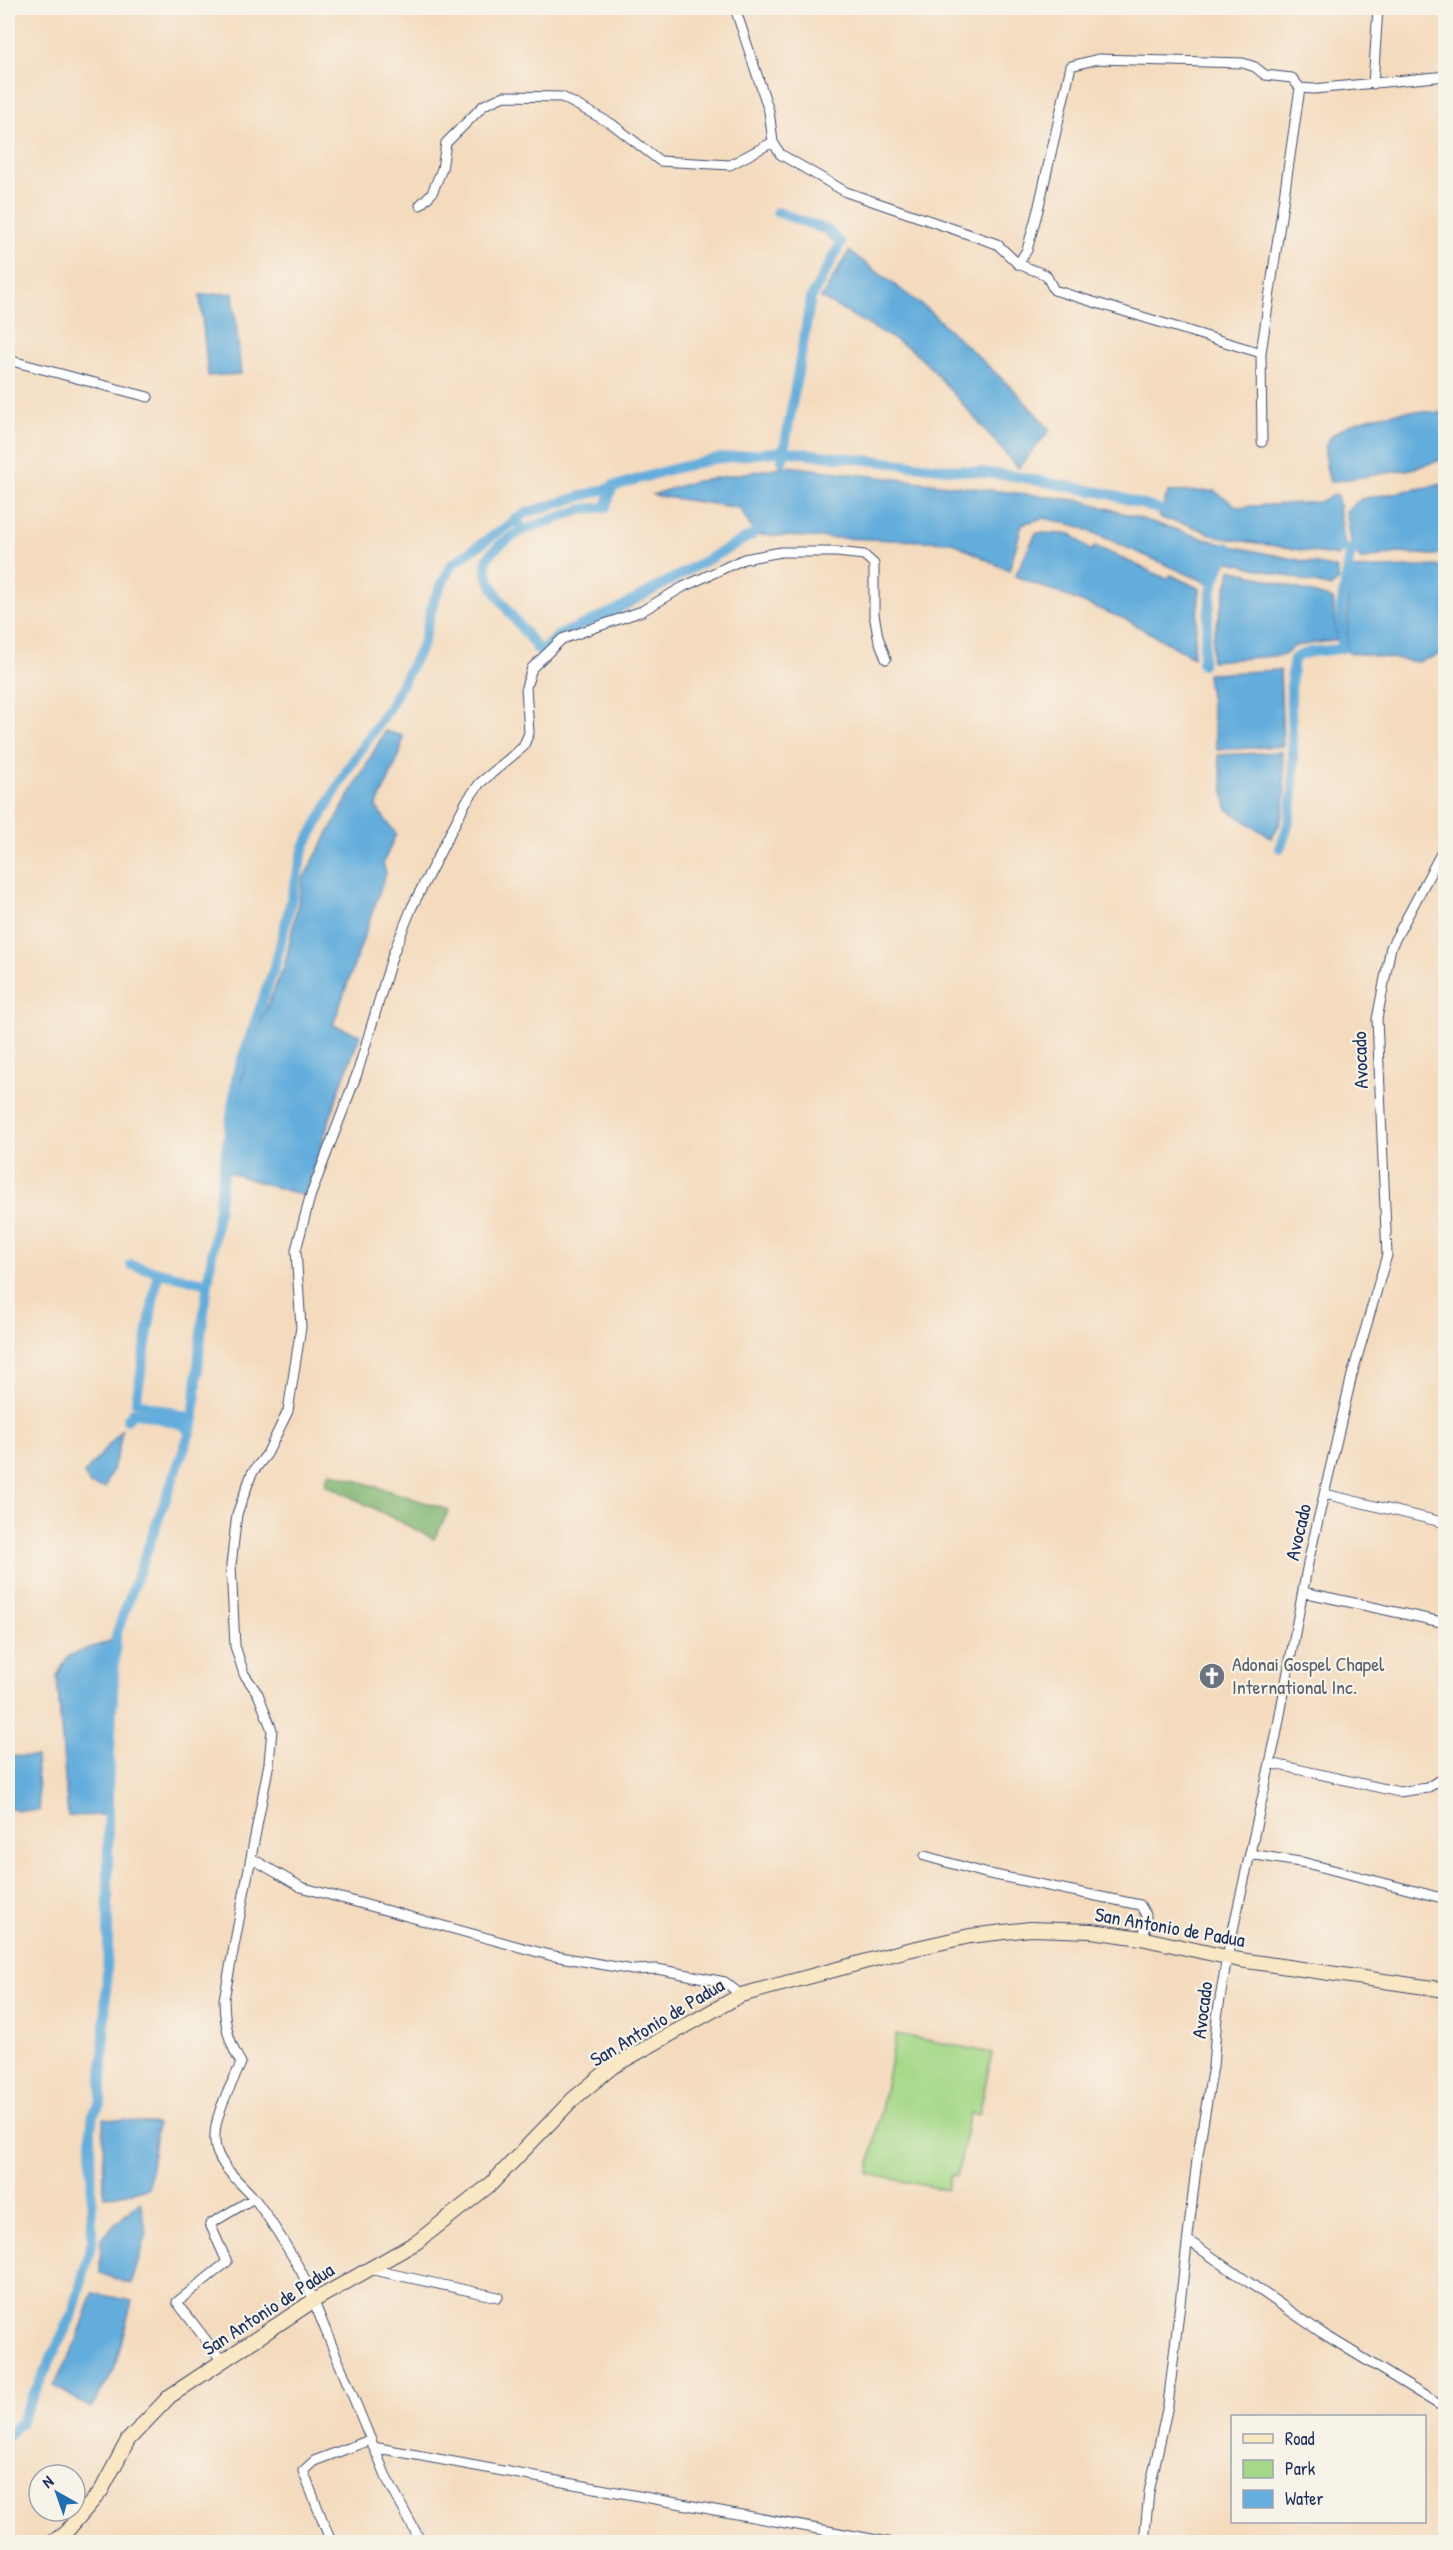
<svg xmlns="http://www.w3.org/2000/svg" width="1453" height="2550" font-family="'Patrick Hand',sans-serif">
<rect width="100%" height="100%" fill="#f7f3e8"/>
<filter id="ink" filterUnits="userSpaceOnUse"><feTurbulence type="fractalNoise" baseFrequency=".0167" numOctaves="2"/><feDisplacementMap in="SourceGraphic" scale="12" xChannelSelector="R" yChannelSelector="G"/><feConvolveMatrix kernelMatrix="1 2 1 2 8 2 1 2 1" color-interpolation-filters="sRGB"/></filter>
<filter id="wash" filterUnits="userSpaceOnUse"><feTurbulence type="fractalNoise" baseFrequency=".008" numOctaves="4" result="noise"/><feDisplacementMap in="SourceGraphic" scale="24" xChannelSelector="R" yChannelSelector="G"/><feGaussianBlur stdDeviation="1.35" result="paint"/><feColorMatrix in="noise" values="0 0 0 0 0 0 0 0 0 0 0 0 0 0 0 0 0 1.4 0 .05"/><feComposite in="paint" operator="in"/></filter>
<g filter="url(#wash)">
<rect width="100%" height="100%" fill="#f4dbbe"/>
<path fill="#a5d888" stroke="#608473" stroke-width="1.5" d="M896 2034 992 2053 979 2115 970 2113 957 2176 950 2175 947 2190 868 2174Z"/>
<path fill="#84b874" stroke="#507469" stroke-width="1.5" d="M330 1472 449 1510 434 1539 325 1484Z"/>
<path fill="#64addc" stroke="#406e9d" stroke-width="1.5" d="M849 251 927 309 1018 394 1050 430 1018 468 934 371 911 349 821 298Z
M233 293 241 374 208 376 200 295Z
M1410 411 1445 413V459L1411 469 1330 482C1327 471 1323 456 1326 445 1335 421 1388 413 1410 411Z
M787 466 1084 501 1225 545 1210 584 1078 526 1044 518 1022 524 1009 571 952 542 755 535 740 508 652 495 692 482Z
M1445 484V552L1435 555 1397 553 1361 560 1352 546 1346 511 1361 499Z
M1214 491 1238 507 1319 502 1337 494 1345 546 1338 556 1219 537 1189 525 1159 518 1168 492Z
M1036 533 1071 534 1091 551 1095 546 1167 579 1171 575 1200 589 1193 657 1125 619 1015 576Z
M1231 546 1336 568 1339 581 1331 587 1226 561Z
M1445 566V653L1418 662 1347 652 1348 569Z
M1231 569 1333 599 1337 640 1295 646 1284 655 1211 661 1213 639Z
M1280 670 1283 746 1217 750 1207 674Z
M385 731 403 736 400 754 376 807 396 834 383 863 386 873 333 1025 360 1035 339 1090 305 1196 226 1172 240 1085 251 1045 285 964 303 879Z
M1282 752C1284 782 1291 813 1271 838L1227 809 1218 755Z
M122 1430 118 1453 105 1488 90 1485 84 1474Z
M112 1640 103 1815 68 1816 57 1676 68 1656Z
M11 1756 36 1757 39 1811 10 1809Z
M103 2118 157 2124 148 2189 104 2197Z
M140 2201 147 2234 131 2284 100 2273 101 2238Z
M93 2293 132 2301 114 2370 91 2408 54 2386 76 2343Z"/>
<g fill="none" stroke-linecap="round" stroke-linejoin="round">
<path stroke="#64addc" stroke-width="10" d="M777 212 827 230 841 243 811 298 782 461
M515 519 523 530C512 537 492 547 487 560 479 582 527 633 540 652L559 635 616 610 752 535
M523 530 583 509 606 507 613 485
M1329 548 1368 551
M1202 664 1212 588 1227 547
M1280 848C1307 789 1283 721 1294 659 1309 648 1326 653 1342 648L1341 608 1351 550
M131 1265 208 1284
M158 1272 136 1402 194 1419
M127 1420 133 1412 183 1425 190 1433
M8 2436 20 2423 73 2313 92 2241 91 2130 93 2114 101 2103 108 1949V1789L116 1635 193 1424 201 1333 237 1074 276 962 304 847 349 767 390 706 423 644 433 602 452 564 526 513 665 471 714 459 783 451 1014 476 1109 494 1173 514"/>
</g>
</g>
<g filter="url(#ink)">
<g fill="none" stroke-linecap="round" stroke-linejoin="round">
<defs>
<path id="street" d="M735 8 769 111 773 142 780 154 846 192 997 244 1018 264 1046 275 1054 290 1261 353 1262 442
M1373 84 1378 8
M1300 88 1314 89 1446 76
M420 205 432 193 442 169 446 143 484 105 504 96 562 97 612 124 660 161 730 165 773 142
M1018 264 1027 250 1038 210 1071 66 1098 59 1243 63 1255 67 1265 75 1292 78 1300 88 1261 353
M8 360 148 397
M1325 1494 1446 1523
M1303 1592 1446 1623
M1270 1763 1399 1792 1427 1788 1446 1776
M1250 1854 1306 1863 1446 1899
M925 1856 985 1873 1140 1905 1146 1915 1144 1939
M251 1858 301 1887 549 1955 633 1970 657 1969 725 1982 741 1995
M1189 2241 1322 2333 1446 2409
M369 2269 498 2297
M222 2361 177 2302 227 2262 210 2224 254 2198
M373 2447 888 2542
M331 2542 303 2471 314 2461 370 2440
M421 2542 387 2479 302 2273C288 2248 274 2225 257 2202 244 2184 217 2167 215 2142 213 2115 231 2087 241 2063 229 2044 224 2021 224 1999L269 1763 272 1730 258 1694 244 1674 235 1646 231 1565 237 1514 252 1473 267 1454 288 1411 301 1327 296 1250 310 1197 357 1074 393 954 412 907 466 802 480 783 523 747 529 733 526 687 532 668 562 639 642 611 683 587 744 559 781 552H837L864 555 874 564V614L878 637 886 659
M1144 2542 1149 2492 1168 2405 1197 2160 1213 2066 1217 2017 1227 1957 1276 1736 1308 1563 1352 1375 1387 1255 1377 1019 1391 947 1446 844"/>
<path id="secondary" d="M53 2542 66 2532 101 2491 128 2440 170 2396 313 2301 417 2242 491 2184 572 2100 612 2067 741 1995 908 1950 970 1936 1030 1929 1092 1931 1141 1938 1240 1960 1446 1990"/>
</defs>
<use href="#street" stroke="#3c496c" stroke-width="11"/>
<use href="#secondary" stroke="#3c496c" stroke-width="16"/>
<use href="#street" stroke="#fff" stroke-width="9"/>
<use href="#secondary" stroke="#fae7c3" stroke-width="14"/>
</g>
</g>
<defs>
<symbol id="church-disc" viewBox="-11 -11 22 22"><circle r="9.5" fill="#6b7280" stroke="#f7f3e8"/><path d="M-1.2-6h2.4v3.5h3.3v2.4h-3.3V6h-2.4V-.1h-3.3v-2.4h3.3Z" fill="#fff"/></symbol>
</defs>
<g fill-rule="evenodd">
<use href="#church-disc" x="1197" y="1661" width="30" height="30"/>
</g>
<g text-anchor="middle" stroke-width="4.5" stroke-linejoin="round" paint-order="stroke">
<g font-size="20" fill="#1b2f5e" stroke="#f7f3e8">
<text transform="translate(1360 1060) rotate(-92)" y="7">Avocado</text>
<text transform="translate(1298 1532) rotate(-77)" y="7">Avocado</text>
<text transform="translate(1170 1927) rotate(10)" y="7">San Antonio de Padua</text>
<text transform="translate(1202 2010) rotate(-83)" y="7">Avocado</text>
<text transform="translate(657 2022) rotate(-31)" y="7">San Antonio de Padua</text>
<text transform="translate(268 2309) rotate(-33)" y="7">San Antonio de Padua</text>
</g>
<g font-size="20" fill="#5b616d" stroke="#f7f3e8" text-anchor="start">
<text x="1232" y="1671">Adonai Gospel Chapel<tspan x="1232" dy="23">International Inc.</tspan></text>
</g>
</g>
<rect width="1453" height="2550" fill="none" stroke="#f7f3e8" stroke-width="30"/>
<rect x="1231" y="2415" width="195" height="108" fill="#f7f3e8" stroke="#9fa5b1" stroke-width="1.5"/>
<rect x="1243" y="2434" width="30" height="9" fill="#fae7c3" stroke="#9fa5b1" stroke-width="1.5"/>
<text x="1285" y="2445" font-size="18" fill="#1b2f5e">Road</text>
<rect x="1243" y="2460" width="30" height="18" fill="#a5d888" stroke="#9fa5b1" stroke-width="1.5"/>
<text x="1285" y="2475" font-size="18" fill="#1b2f5e">Park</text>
<rect x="1243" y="2490" width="30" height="18" fill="#64addc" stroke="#9fa5b1" stroke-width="1.5"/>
<text x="1285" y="2505" font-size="18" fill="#1b2f5e">Water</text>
<g transform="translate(57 2493) rotate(320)"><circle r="28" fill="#f7f3e8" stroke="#9fa5b1" stroke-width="1.5"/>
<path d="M0-4.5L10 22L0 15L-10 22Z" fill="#1f6fb2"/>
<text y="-9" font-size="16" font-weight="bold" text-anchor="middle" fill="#1b2f5e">N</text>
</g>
</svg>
